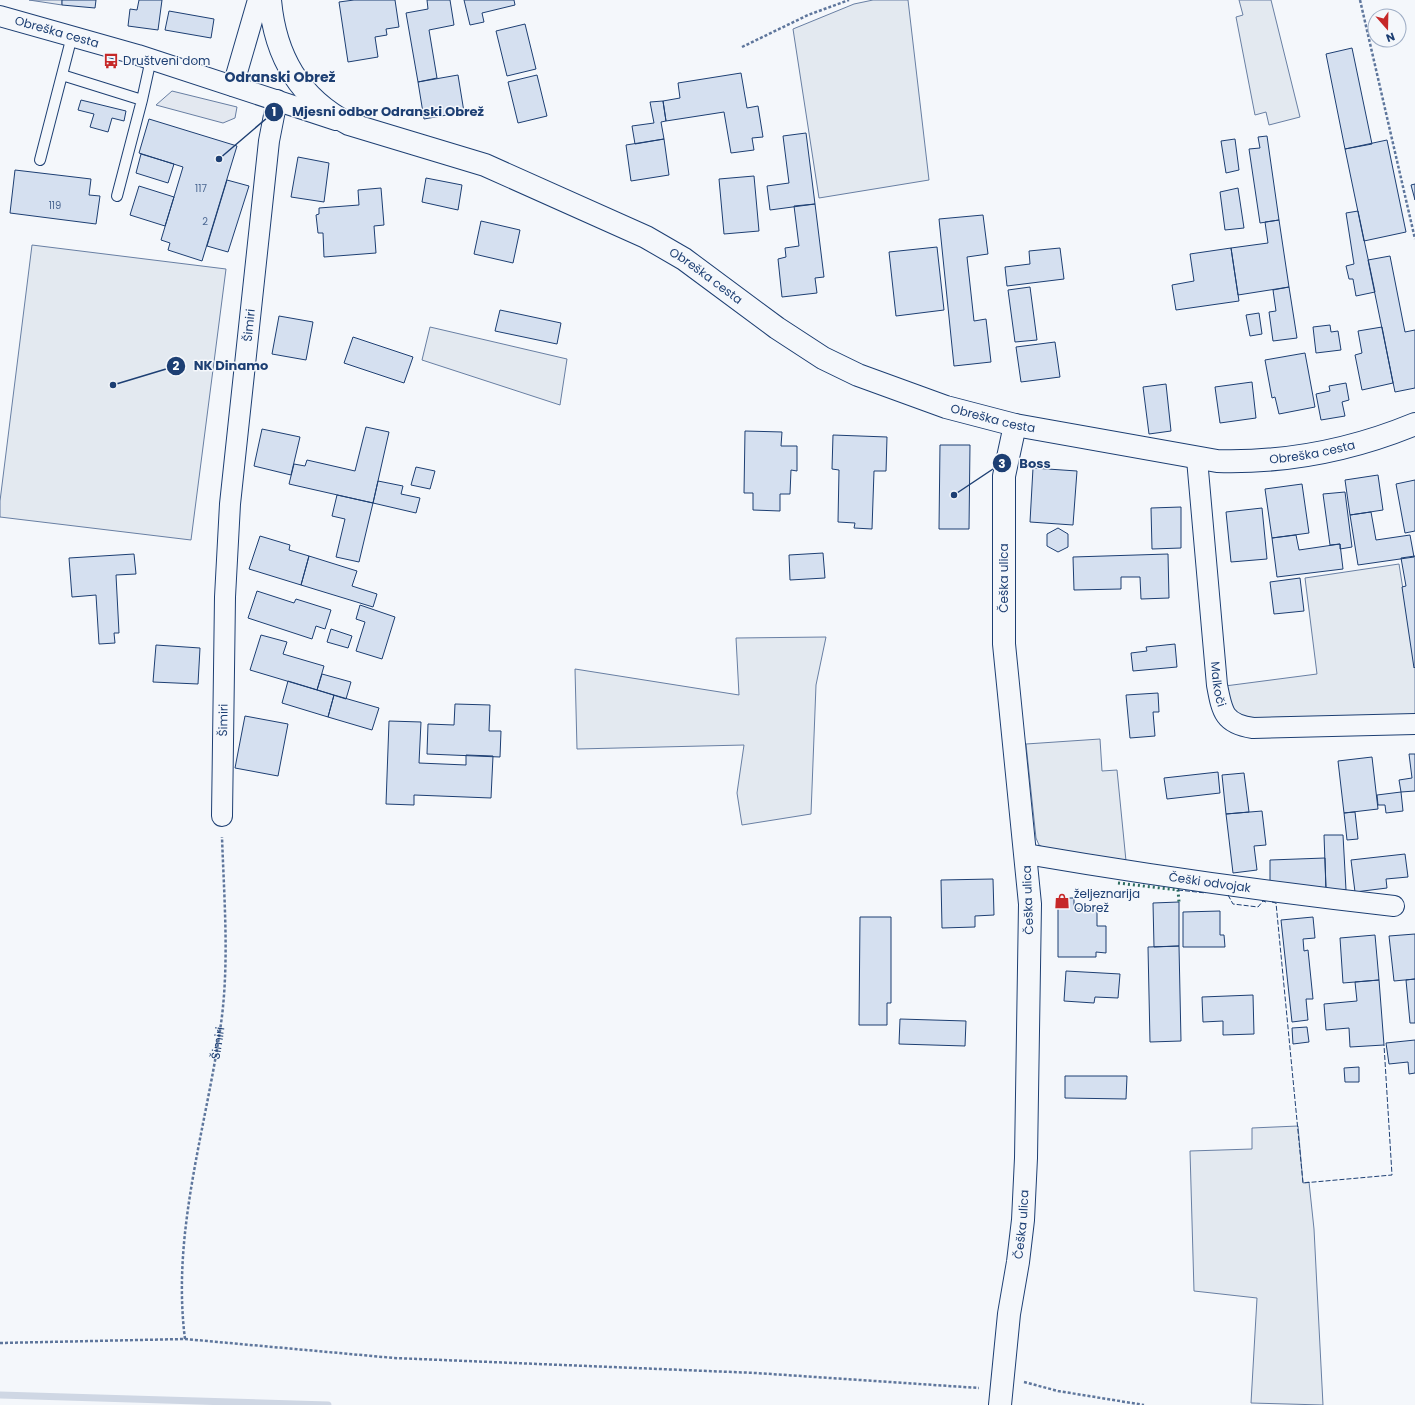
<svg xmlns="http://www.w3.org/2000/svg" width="1415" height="1405" font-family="Poppins,sans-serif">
<rect width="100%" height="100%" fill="#f4f7fb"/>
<path fill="#e3e9f0" stroke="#687fa3" d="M29 0H62V5Z
M873 0H908L929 180 819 198 793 29 854 4Z
M1239 0H1271L1300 117 1269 125 1266 112 1255 115 1236 17 1243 15Z
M32 245 226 269 191 540 0 517V501Z
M430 327 567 359 560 405 422 360Z
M1399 564 1415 666V715L1244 718 1235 714 1225 686 1317 674 1305 578Z
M826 637 816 685 811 814 742 825 737 793 744 745 577 749 575 669 739 695 736 638Z
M1100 739 1102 771 1117 770 1126 861 1050 851 1039 845 1036 838 1026 744Z
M1298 1126 1303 1183 1309 1182 1314 1229 1323 1405 1251 1403 1257 1298 1194 1291 1190 1151 1252 1149V1128Z"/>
<path fill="#e3e8f0" stroke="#687fa3" d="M172 91 237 107 235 118 223 123 156 105Z"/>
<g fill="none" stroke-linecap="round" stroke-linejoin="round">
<path stroke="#cfd7e4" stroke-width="7" d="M0 1395 328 1405"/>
</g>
<path fill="#d5e0f0" stroke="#1d3f73" d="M62 0H96L95 8 62 5Z
M139 0H162L158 30 128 26 130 9 137 10Z
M354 0H395L399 27 386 29 387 35 375 37 378 57 348 62 339 2Z
M427 0H450L454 25 429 30 437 78 418 82 406 13 428 9Z
M464 0H514L515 5 482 13 484 22 470 25Z
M169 11 214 19 211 38 165 30Z
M525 24 536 69 507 76 496 31Z
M1352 48 1372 144 1345 149 1326 54Z
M741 73 747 108 758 106 763 137 752 138 754 150 731 153 724 112 666 121 663 101 680 98 678 83Z
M458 75 464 112 424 119 418 82Z
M537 75 547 116 518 123 508 82Z
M81 100 126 111 124 121 112 118 108 132 90 127 94 114 78 110Z
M663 101 666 121 661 122 664 139 635 144 632 126 654 123 650 102Z
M149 119 237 146 202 261 168 250 170 243 161 240 183 167 139 153Z
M806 133 815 204 770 210 767 186 789 183 783 136Z
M1267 136 1279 220 1260 223 1249 149 1260 148 1258 137Z
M664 139 669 175 631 181 626 145Z
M1235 139 1239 170 1226 173 1221 141Z
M1387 140 1406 232 1364 241 1345 149Z
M141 154 174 164 168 183 136 173Z
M298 157 329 163 324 202 291 197Z
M15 170 91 179 89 195 100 196 96 224 10 213Z
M754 176 759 231 724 234 719 179Z
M426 178 462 185 458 210 422 202Z
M227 180 249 186 228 252 207 246Z
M1415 184V200L1411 185Z
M139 186 174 197 165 226 130 215Z
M381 188 384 225 374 226 376 253 324 257 323 233H318L316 215 319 214V208L359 205 358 190Z
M1238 188 1244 228 1225 230 1220 192Z
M815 204 824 277 815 278 817 293 782 297 778 259 786 257 785 248 799 246 794 206Z
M1358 211 1375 292 1356 296 1353 279H1349L1346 266 1354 264 1346 213Z
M983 215 988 254 967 257 974 321 986 319 991 362 954 366 939 219Z
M1279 220 1289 287 1238 295 1231 248 1268 243 1265 222Z
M481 221 520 230 513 263 474 254Z
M937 247 944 310 896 316 889 252Z
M1060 248 1064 279 1007 286 1005 267 1030 264 1029 251Z
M1231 248 1239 301 1176 310 1172 285 1194 281 1190 254Z
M1390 256 1405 332 1415 330V388L1395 392 1368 260Z
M1030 287 1037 340 1015 342 1008 290Z
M1289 287 1297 338 1273 341 1269 312 1276 311 1273 290Z
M500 310 561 323 557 344 495 331Z
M1259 313 1262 334 1250 336 1246 315Z
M279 316 313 322 306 360 272 354Z
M1330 325 1331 332 1338 331 1341 350 1316 353 1313 327Z
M1382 327 1393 383 1362 390 1355 355 1362 353 1358 331Z
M353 337 413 357 404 383 344 363Z
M1055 342 1060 377 1021 382 1016 347Z
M1305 353 1315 407 1279 414 1275 397 1272 398 1265 360Z
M1252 382 1256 418 1220 423 1215 387Z
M1346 383 1349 400 1342 402 1345 416 1321 420 1316 394 1330 391 1329 386Z
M1166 384 1171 431 1149 434 1143 387Z
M366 427 389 432 373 503 289 484 294 464 305 466 307 460 355 471Z
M262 429 300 437 291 475 254 466Z
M745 431 782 432 781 446H797V471L791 470 790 494H780V511L753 510V493H744Z
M833 435 887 437 886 471H874L872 529 854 528 855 523 838 522 839 470 832 469Z
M940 445H970L969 529H939Z
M416 467 435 471 430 489 411 485Z
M1033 468 1077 471 1073 525 1030 522Z
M1378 475 1383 510 1350 515 1345 480Z
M1415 480V531L1405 533 1396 484Z
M378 481 403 486 401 494 420 498 416 513 373 503Z
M1302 484 1309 533 1272 538 1265 489Z
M1345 492 1352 547 1340 549V544L1330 545 1323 494Z
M337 495 373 503 359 562 336 557 345 519 332 516Z
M1181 507V548L1152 549 1151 508Z
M1262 508 1267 559 1231 562 1226 512Z
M1371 512 1376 540 1410 535 1414 557 1358 565 1350 515Z
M1058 528 1068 534V547L1058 552 1047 546V534Z
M1296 535 1299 550 1340 544 1343 569 1277 577 1272 538Z
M260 536 290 545 289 550 309 556 301 585 249 569Z
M823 553 825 578 790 580 789 555Z
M134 554 136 574 116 575 119 633H114L115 643 99 644 96 595 72 597 69 558Z
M1168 554 1169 598 1141 599 1140 577H1121V589L1074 590 1073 557Z
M309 556 357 571 352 586 377 594 373 607 301 585Z
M1415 556V667L1414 668 1402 587 1406 586 1401 558Z
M1300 578 1304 611 1274 614 1270 582Z
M257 591 294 603 296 599 331 610 325 629 316 626 312 639 248 618Z
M360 605 395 617 382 659 356 651 365 622 356 619Z
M331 629 352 636 348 648 327 642Z
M261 635 287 642 283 654 324 666 317 690 250 670Z
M1175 644 1177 667 1133 671 1131 653 1147 651 1146 647Z
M156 645 200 648 198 684 153 682Z
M322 674 351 682 346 699 317 690Z
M288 681 334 695 328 717 282 703Z
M1158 693 1159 712H1153L1155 736 1130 738 1126 695Z
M334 695 379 708 372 730 328 717Z
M455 704 490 705 489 731H501L500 757 427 754 428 724 454 725Z
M245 716 288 724 278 776 235 768Z
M389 721 421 722 419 763 466 765V755L493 756 491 798 414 795V805L386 804Z
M1409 754H1415V791L1401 792 1399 780 1412 778Z
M1372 757 1378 809 1344 813 1338 761Z
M1218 772 1220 793 1167 799 1164 778Z
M1244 773 1249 812 1226 814 1222 775Z
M1401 792 1403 811 1386 813 1385 805H1378L1377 795Z
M1262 811 1266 845 1254 846 1257 870 1233 873 1226 814Z
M1355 812 1358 839 1347 840 1344 813Z
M1324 835H1343L1346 890H1326Z
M1405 854 1408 877 1386 879 1387 888 1355 892 1351 860Z
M1325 858 1326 890 1270 888V860Z
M993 879 994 915 975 916V927L942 928 941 880Z
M1058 898H1074V909H1097V926H1106V953L1096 952V957H1058Z
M1179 902V946L1154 947 1153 903Z
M1220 911V935H1224L1225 947H1183V912Z
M860 917H891V1003H887V1025H859Z
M1313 917 1315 938 1303 939 1304 951 1308 950 1313 999H1306L1308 1020 1292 1022 1281 920Z
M1415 934V979L1394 981 1389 936Z
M1375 935 1379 980 1343 983 1340 938Z
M1179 946 1181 1041 1150 1042 1148 947Z
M1066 971 1120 974 1118 998 1095 997 1094 1003 1064 1001Z
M1415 979V1023H1410L1406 980Z
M1379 980 1384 1045 1350 1047 1349 1028 1326 1030 1324 1004 1357 1001 1355 982Z
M1253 995 1254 1034 1223 1035V1021L1203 1022 1202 997Z
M900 1019 966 1021 965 1046 899 1044Z
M1307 1027 1309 1042 1293 1044 1292 1028Z
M1415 1040V1073L1409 1074 1408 1062 1389 1064 1386 1043Z
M1359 1067V1082H1345L1344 1068Z
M1065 1076H1127L1126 1099 1065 1098Z"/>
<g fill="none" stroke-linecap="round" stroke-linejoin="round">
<defs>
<path id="lane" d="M62 75 142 100
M40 160 72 36
M117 196 142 100 151 59"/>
<g id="street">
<path id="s2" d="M0 16 138 55 336 120"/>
<path d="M233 86 258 0"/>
<path id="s3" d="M1197 459 1217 685C1222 712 1224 724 1253 728L1415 724"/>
<path id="s4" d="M222 816 225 597 230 504 269 141 277 100"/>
<path id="s5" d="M1026 854C1148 875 1270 892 1394 906"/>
</g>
<g id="secondary">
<path id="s6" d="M270 0C275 56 299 98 349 124L485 165 646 237 684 259 777 328 823 358 858 375 946 407 1015 425 1217 461C1285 463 1352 450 1415 424"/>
<path id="s7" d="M1000 1405 1009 1314 1018 1262 1023 1220 1026 1158 1030 904 1004 644V476L1015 425"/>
</g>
</defs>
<use href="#lane" stroke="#1d3f73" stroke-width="12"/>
<use href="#street" stroke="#1d3f73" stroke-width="22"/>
<use href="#secondary" stroke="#1d3f73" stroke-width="24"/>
<g stroke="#5e769c" stroke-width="2.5" stroke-dasharray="3 2" stroke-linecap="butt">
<path d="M1360 0 1415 239"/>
<path d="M742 47 808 15 849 0"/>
<path id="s1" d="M185 1339C171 1230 208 1123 222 1016 229 957 224 896 222 837"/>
<path d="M0 1343 185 1339 394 1358 756 1373 979 1388"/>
<path d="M1024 1382 1058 1391 1144 1405"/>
</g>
<use href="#lane" stroke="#f4f7fb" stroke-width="10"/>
<use href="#street" stroke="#f4f7fb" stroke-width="20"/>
<use href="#secondary" stroke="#f4f7fb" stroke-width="22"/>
<path stroke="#2c6c60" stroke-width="3" stroke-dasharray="2 3" stroke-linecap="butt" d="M1118 883 1178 890 1179 902"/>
<path stroke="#1d3f73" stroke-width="1" stroke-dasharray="5 2" stroke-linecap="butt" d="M1178 890 1206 893
M1228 895 1233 904 1258 907 1263 901 1266 902
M1272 902 1276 903 1303 1183 1392 1175 1384 1045"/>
</g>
<defs>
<symbol id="bus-bare" viewBox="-9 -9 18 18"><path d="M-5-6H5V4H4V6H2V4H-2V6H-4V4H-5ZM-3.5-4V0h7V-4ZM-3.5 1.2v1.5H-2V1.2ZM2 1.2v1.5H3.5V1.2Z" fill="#c62828" stroke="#f4f7fb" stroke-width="2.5" paint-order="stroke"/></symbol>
<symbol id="shop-bare" viewBox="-9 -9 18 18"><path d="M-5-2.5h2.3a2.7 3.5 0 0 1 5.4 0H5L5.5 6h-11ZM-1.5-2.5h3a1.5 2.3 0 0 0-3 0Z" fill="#c62828" stroke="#f4f7fb" stroke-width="2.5" paint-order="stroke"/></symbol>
</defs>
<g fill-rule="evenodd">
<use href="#bus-bare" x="100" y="50" width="22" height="22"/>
<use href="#shop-bare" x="1051" y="890" width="22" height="22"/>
</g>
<g text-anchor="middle" stroke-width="3" stroke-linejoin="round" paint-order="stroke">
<g font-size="10" fill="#4b6792">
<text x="201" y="192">117</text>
<text x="55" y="209">119</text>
<text x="205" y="225">2</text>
</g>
<g font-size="12" fill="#1d3f73" stroke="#f4f7fb">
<text dy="4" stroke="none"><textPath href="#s2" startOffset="59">Obreška cesta</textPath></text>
<text dy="4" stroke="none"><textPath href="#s6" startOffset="544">Obreška cesta</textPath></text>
<text dy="4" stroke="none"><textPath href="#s4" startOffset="492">Šimiri</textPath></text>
<text dy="4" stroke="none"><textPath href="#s6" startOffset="868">Obreška cesta</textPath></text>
<text dy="4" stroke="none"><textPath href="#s6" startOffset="1192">Obreška cesta</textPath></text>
<text transform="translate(1004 578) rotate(-90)" y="4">Češka ulica</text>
<text dy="4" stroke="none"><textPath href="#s3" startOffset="226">Malkoči</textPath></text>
<text dy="4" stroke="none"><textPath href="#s4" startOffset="96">Šimiri</textPath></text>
<text dy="4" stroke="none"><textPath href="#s5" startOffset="186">Češki odvojak</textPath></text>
<text transform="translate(1028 900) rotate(-92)" y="4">Češka ulica</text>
<text dy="4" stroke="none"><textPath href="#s1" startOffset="299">Šimiri</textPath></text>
<text dy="4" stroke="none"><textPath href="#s7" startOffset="182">Češka ulica</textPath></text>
</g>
<g font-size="12" fill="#1d3f73" stroke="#f4f7fb" text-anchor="start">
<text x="123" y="65">Društveni dom</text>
<text x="1074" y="898">željeznarija<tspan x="1074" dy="14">Obrež</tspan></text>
</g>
<g font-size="14" font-weight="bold" fill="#1d3f73" stroke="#f4f7fb">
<text x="280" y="82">Odranski Obrež</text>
</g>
</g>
<path fill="none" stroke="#1d3f73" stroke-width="1.5" d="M219 159L274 112M113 385L176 366M954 495L1002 463"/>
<g fill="#1d3f73" stroke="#f4f7fb" stroke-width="1.5">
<circle cx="219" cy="159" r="4"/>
<circle cx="113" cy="385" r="4"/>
<circle cx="954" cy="495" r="4"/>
<circle cx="274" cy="112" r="10"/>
<circle cx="176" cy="366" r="10"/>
<circle cx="1002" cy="463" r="10"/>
</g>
<g font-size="12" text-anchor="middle" font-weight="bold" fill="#fff">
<text x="274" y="116">1</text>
<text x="176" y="370">2</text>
<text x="1002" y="468">3</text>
</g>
<g font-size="13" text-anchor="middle" font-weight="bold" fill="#1d3f73" stroke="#f4f7fb" stroke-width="3" stroke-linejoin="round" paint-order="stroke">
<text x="388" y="116">Mjesni odbor Odranski Obrež</text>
<text x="231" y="370">NK Dinamo</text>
<text x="1035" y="468">Boss</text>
</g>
<g transform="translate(1387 28) rotate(160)"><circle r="19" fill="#f4f7fb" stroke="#9eadc5"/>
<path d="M0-3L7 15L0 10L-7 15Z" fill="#c62828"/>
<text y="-6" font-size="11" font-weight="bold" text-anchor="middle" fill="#1d3f73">N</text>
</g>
</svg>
